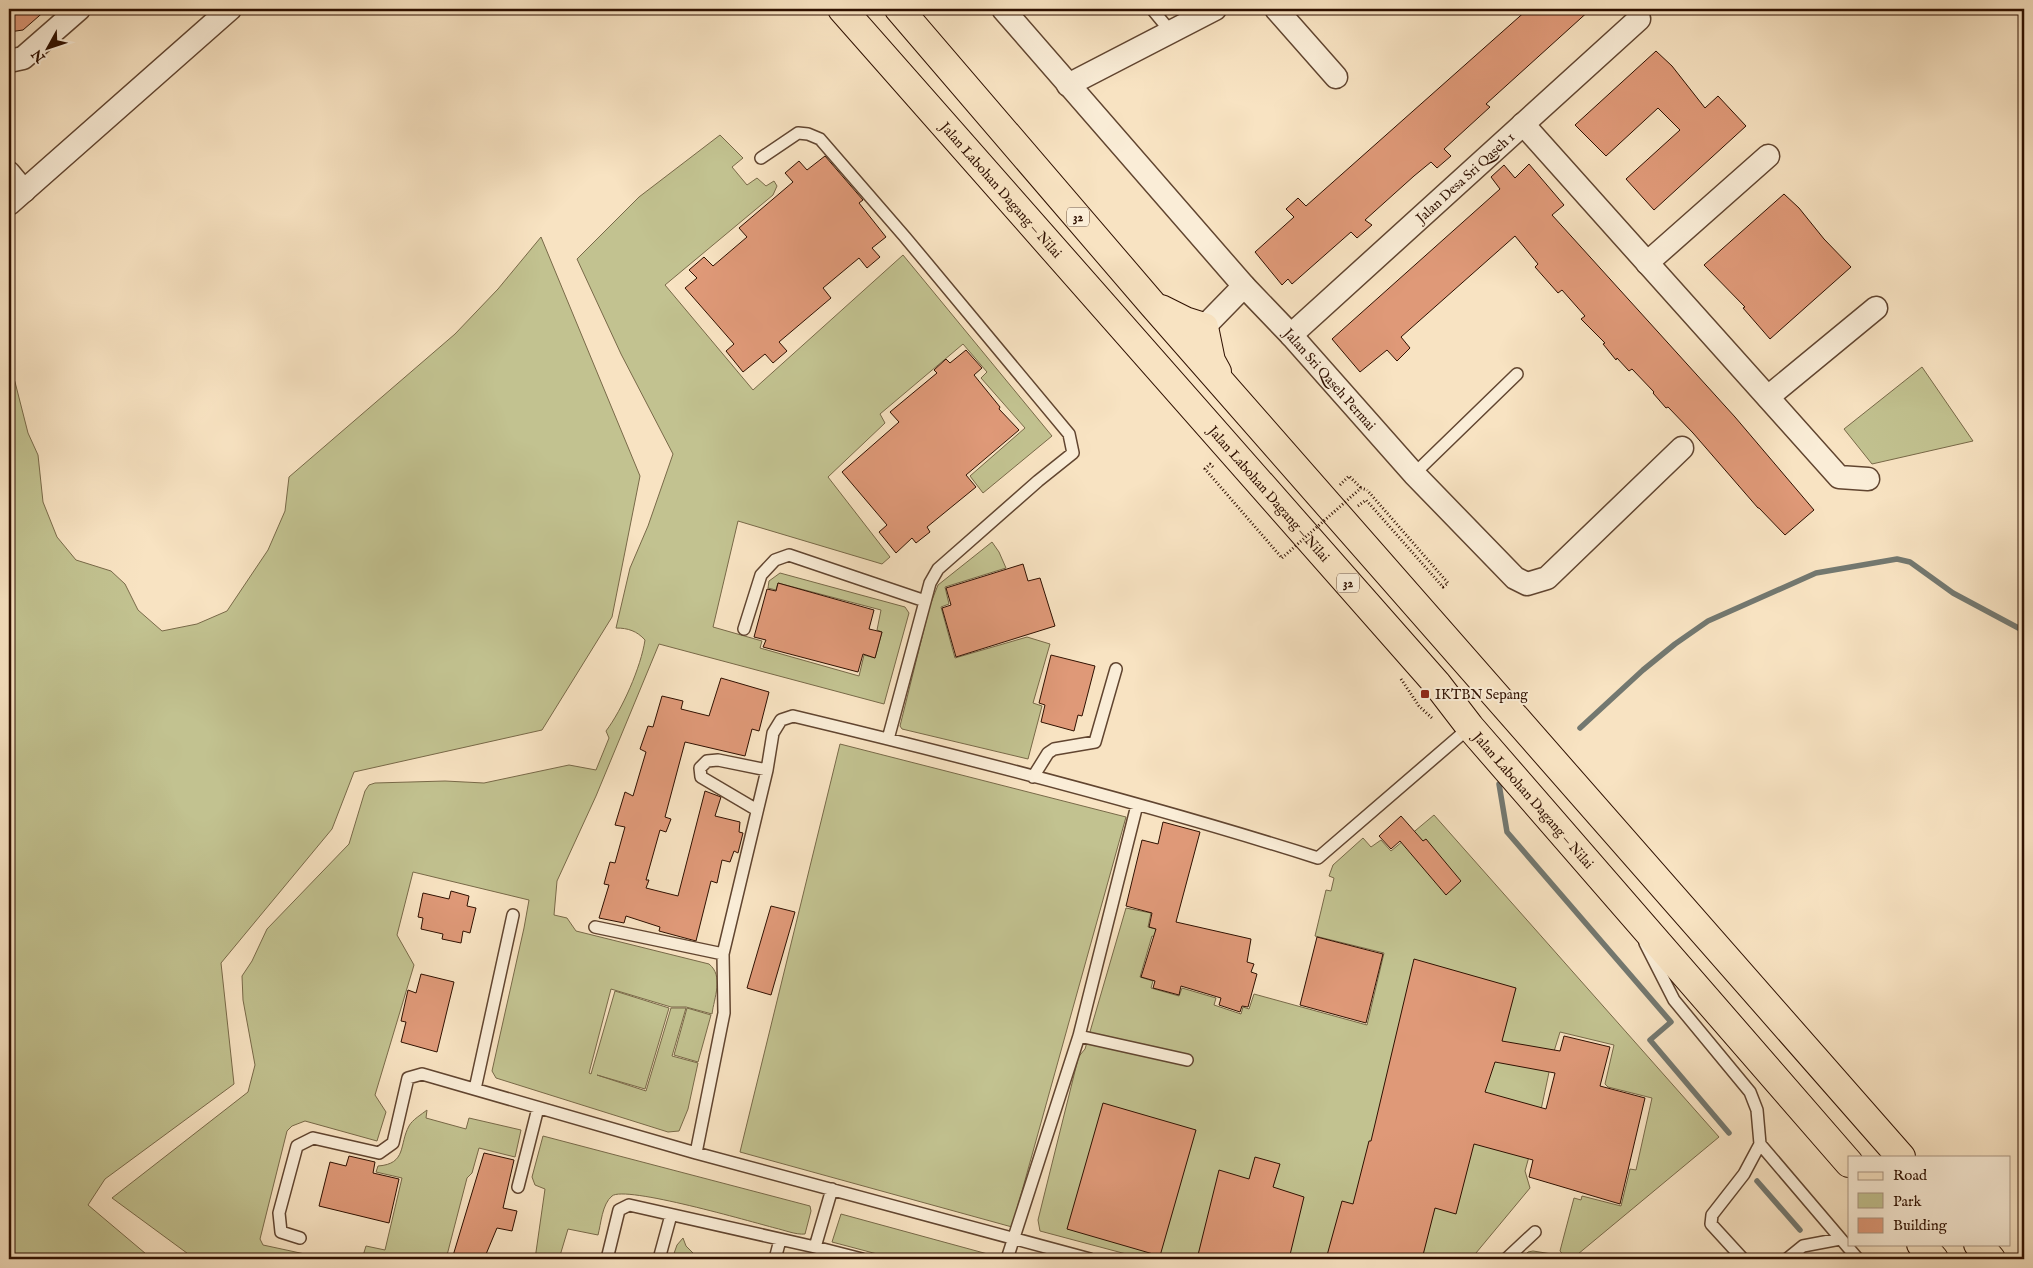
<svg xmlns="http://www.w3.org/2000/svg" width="2033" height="1268" font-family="'IM FELL English',serif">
<rect width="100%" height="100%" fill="#f8e3c2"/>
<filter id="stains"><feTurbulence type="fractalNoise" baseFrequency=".004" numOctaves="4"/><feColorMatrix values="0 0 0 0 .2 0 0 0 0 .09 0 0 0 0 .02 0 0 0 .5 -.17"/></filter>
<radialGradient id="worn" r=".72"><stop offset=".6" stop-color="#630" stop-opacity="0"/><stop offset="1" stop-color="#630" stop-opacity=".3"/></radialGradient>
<path fill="#c2c290" stroke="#786948" d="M720 135 743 158 732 167 747 185 757 178 766 186 774 181 777 186 773 195 665 285 753 390 903 255 1052 436 983 493 970 476 1025 428 981 378 987 372 963 344 880 414 885 423 828 477 890 557 882 564 738 521 713 627 762 641 760 648 859 676 864 655 875 658 882 632 877 630 881 610 778 583 776 590 768 588 769 581 780 573 905 607 909 613 884 704 659 644 596 796 557 881 554 915 567 918 576 931 709 964C724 976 714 998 712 1014L686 1007H671L611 989 589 1073 591 1074 615 991 669 1008 645 1089 597 1075 646 1091 671 1008H686L672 1056 698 1063 688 1109 679 1131 668 1132 496 1078 492 1071 524 928 529 900 413 872 397 935 414 965 375 1095 386 1112 377 1141 305 1121 292 1126 287 1131 260 1239 263 1245 328 1259H195L112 1198 248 1092 255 1065 243 1000 242 976 252 961 267 929 349 844 365 791 369 785 375 783 445 781 484 783 569 765 596 770 609 738 606 731C622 710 641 667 645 640 637 631 628 628 616 628L630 568 648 526 673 454 621 354 577 259 639 197Z
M541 237 640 476 612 617 542 730 354 772 332 829 221 963 234 1084 105 1179 88 1205 152 1259H9V366L15 382 28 433 38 455 43 502 57 537 76 560 111 571 125 584 138 610 162 631 197 624 227 611 268 550 285 511 289 477 455 334 498 289Z
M1922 367 1973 441 1872 464 1844 429Z
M992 542 999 552 1006 568 945 587 949 604 941 607 955 658 1027 637 1050 644 1033 703 1042 706 1028 759 902 729 900 726 930 605 938 585Z
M840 744 1126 817 1012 1227 740 1152Z
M1434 815 1719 1137 1572 1259H1567L1560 1251 1574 1198 1581 1200 1582 1196 1621 1206 1630 1169 1636 1170 1652 1098 1608 1087 1605 1084 1614 1045 1560 1032 1552 1058 1538 1124 1525 1171 1530 1188 1471 1259H1145L1040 1231 1038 1220 1078 1059 1080 1055 1085 1049 1126 908 1151 913 1148 927 1167 932 1166 940 1152 936 1140 977 1153 981 1151 988 1179 996 1182 988 1216 998 1214 1005 1241 1014 1243 1007 1249 1009 1254 994 1367 1025 1384 953 1315 936 1326 890 1331 891 1334 878 1329 876 1333 865 1363 838 1371 847 1381 840 1391 851Z
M687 1008 711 1015 698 1062 674 1055Z
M427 1110 426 1118 466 1129 469 1118 521 1130 515 1157 479 1148 472 1173 467 1178 446 1259H362L366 1246 385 1250 402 1178 376 1172 378 1166C407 1164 399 1144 409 1126 412 1120 422 1114 427 1110Z
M543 1136 810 1206 811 1211 805 1234C796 1235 784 1230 775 1228 752 1222 625 1185 612 1196 602 1204 601 1224 598 1235L568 1229 559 1259H535L545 1189 535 1185 532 1177Z
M841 1214 995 1256 994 1259H896L832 1242Z
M683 1238 686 1246 699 1259H672L677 1245Z
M1533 1251 1552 1254 1560 1259H1522L1528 1252Z"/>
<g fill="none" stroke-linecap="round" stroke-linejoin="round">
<path stroke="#737870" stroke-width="5.5" d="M1580 728 1643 670 1675 644 1708 621 1816 573 1897 559 1910 562 1953 593 2024 631
M1499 784 1507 832 1671 1022 1650 1040 1729 1133
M1757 1181 1800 1230"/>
</g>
<path fill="#df9978" stroke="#2f1000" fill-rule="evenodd" d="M9 9H47L23 30 9 32Z
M1528 9H1591L1486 104 1490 107 1444 149 1451 156 1437 168 1431 162 1414 176 1365 220 1372 225 1357 238 1351 232 1292 284 1288 279 1282 285 1255 252 1294 217 1286 209 1298 198 1306 206Z
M1656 51 1672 66 1705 108 1718 96 1746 126 1654 210 1626 179 1680 130 1658 108 1606 156 1575 125Z
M825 156 863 200 859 203 886 237 872 248 880 257 867 268 859 258 823 288 831 298 779 342 787 351 773 363 765 354 743 372 726 351 734 344 685 288 697 278 689 270 704 257 713 266 747 237 739 228 793 182 785 173 799 161 807 170Z
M1529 164 1564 205 1552 215 1735 417 1814 510 1785 535 1759 508H1758L1693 433 1668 407 1666 408 1653 393 1654 392 1632 369 1629 371 1617 358 1616 360 1603 344 1605 343 1581 319 1585 316 1562 290 1558 293 1535 267 1538 264 1515 236 1401 337 1410 348 1397 361 1387 350 1360 372 1332 339 1500 189 1491 177 1504 165 1515 178Z
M1784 194 1799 208 1824 239 1851 267 1770 339 1743 308 1745 307 1704 265Z
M966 350 982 368 974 375 1000 407 999 409 1019 430 966 475 976 487 927 527 930 532 916 543 912 538 896 553 879 532 887 525 842 472 899 422 890 412 937 373 934 370 946 359 950 363Z
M1023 564 1028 581 1040 578 1055 626 956 657 942 608 951 605 946 588Z
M778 583 874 610 869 629 882 632 875 658 863 654 858 672 763 647 766 640 754 637 767 589 776 591Z
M1051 655 1095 666 1082 716 1078 715 1074 731 1041 722 1045 705 1039 703Z
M721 678 769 692 759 731 752 729 745 756 685 742 665 817 671 819 666 832 660 830 646 880H649L646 888 678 896 705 791 721 797 715 816 740 822 739 832 743 833 738 853 734 851 730 862 722 860 717 883 711 881 696 941 659 931 660 927 626 916 624 923 599 918 609 885 604 884 610 862 615 863 625 827 615 825 625 792 633 796 646 752 640 749 648 726 653 727 662 696 683 701 681 709 709 716Z
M1401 816 1423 841 1426 839 1461 881 1446 895 1400 841 1391 849 1379 836Z
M1163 822 1200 832 1176 922 1251 939 1247 962 1254 964 1251 972 1257 974 1248 1007 1242 1006 1240 1012 1219 1005 1221 998 1181 986 1179 995 1153 988 1155 981 1141 977 1156 929 1149 927 1152 913 1126 906 1142 840 1158 844Z
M451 891 469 896 467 906 476 908 470 933 463 931 461 943 442 939 443 934 421 929 423 918 418 917 423 893 449 899Z
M771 906 795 912 771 995 747 988Z
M1317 937 1383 954 1366 1023 1300 1005Z
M1414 959 1516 988 1502 1041 1560 1051 1564 1036 1610 1047 1600 1086 1645 1098 1620 1204 1529 1177 1533 1160 1474 1144 1456 1214 1435 1208 1422 1259H1326L1342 1201 1353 1204 1369 1141H1371ZM1495 1062 1555 1073 1546 1109 1485 1092Z
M421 974 454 982 437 1052 401 1042 406 1022 401 1021 408 990 416 993Z
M1103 1103 1196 1130 1160 1256 1067 1229Z
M484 1153 514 1160 503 1208 517 1211 512 1231 497 1228 484 1259H452Z
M349 1156 375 1162 373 1173 399 1179 389 1223 319 1206 330 1162 346 1166Z
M1255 1157 1280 1164 1273 1187 1304 1197 1289 1259H1197L1219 1170 1249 1179Z"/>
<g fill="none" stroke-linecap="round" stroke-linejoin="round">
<defs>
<path id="lane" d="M1152 9 1171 32
M761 158 798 133 808 134 820 139 905 237 1069 434 1073 453 1038 481 938 569 930 583 888 739
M1414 474 1517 374
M744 629 761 575 775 560 789 555 925 601
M1033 777 1048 753 1054 749 1095 742 1116 669
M757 810 701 777 700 768 707 761 718 760 767 770
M595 927 723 954
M1645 943 1674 1000 1750 1092 1757 1110 1760 1144 1858 1259
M1079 1036 1187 1060
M475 1089 513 915
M518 1187 538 1108
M832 1189 815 1247 862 1259
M300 1238 281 1232 279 1213 297 1146 313 1138 379 1153 393 1143 408 1078 422 1074 696 1153
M607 1259 619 1210 629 1205 815 1247
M659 1259 671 1215
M775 1259 780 1240
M1007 1259 1079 1036 1137 805
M1090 1259 696 1153 724 1013 723 954 767 770 773 733 781 720 793 716C969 758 1145 803 1318 858L1470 727
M1506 1259 1535 1232
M1743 1259 1711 1224 1712 1215 1744 1174 1760 1144
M1787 1259 1803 1246 1840 1239"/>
<g id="street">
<path id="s1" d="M1003 9 1244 286 1291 335 1414 474 1515 578 1527 584 1547 578 1682 448"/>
<path d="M1276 9 1336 77"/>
<path d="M9 61 23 58 79 9"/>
<path d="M1068 85 1215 9"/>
<path d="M1523 124 1839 477 1868 479"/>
<path d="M9 173 24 191"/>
<path d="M9 204 230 9"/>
<path d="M1647 263 1768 156"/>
<path d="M1204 327 1244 286"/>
<path id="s2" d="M1291 335 1639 19"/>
<path d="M1768 397 1876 308"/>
</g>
<g id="primary">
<path id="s3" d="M842 9 1437 684 1470 727 1849 1163"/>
<path d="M899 9 1153 305 1901 1157"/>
<path d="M1161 309 1185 321 1204 327 1211 361 1217 372"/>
<path d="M1921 1244 1934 1259"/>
<path d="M1978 1244 1991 1259"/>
</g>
</defs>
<use href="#lane" stroke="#614530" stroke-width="14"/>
<use href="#street" stroke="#614530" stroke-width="25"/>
<use href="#primary" stroke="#2f1000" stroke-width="30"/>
<path stroke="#2f1000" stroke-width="3" stroke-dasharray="1 2.5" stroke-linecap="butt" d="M1213 467 1210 464 1205 469 1282 558
M1340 485 1349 476 1361 488
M1358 506 1366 500 1443 587 1448 583 1367 490
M1401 679 1419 706 1433 719"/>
<use href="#lane" stroke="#faedd7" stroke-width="11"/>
<use href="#street" stroke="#faedd7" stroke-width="22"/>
<use href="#primary" stroke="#f8e3c2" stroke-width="28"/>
<path stroke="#2f1000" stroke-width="3" stroke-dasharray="1 2.5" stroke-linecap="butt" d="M1282 558 1361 488 1367 490"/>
</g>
<rect fill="#8f2418" stroke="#faedd7" stroke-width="2" x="1420" y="689" width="10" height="10" rx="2.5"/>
<g text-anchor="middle" stroke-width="4" stroke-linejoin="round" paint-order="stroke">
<g fill="#faedd7" stroke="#6c5240" stroke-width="1">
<rect x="1067" y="207.5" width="22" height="19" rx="4"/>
<rect x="1337" y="573.5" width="22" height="19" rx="4"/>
</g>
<g font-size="12" font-weight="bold" fill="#2f1000">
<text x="1078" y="221">32</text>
<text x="1348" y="587">32</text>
</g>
<g font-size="14" fill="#2f1000" stroke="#faedd7">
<text dy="5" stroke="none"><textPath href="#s2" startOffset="235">Jalan Desa Sri Qaseh 1</textPath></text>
<text dy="5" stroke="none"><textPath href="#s3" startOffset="241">Jalan Labohan Dagang ‒ Nilai</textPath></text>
<text dy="5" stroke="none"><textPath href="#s1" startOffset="494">Jalan Sri Qaseh Permai</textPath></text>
<text dy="5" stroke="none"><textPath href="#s3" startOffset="646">Jalan Labohan Dagang ‒ Nilai</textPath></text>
<text dy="5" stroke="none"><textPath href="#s3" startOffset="1051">Jalan Labohan Dagang ‒ Nilai</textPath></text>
</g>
<g font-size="14" fill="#2f1000" stroke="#faedd7" text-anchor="start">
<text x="1435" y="699">IKTBN Sepang</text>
</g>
</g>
<rect width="2033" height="1268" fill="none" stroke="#f8e3c2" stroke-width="30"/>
<rect x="10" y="10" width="2013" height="1248" fill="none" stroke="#2f1000" stroke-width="2.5"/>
<rect x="15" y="15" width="2003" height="1238" fill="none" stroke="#2f1000"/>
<rect x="1848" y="1156" width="162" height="90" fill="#faedd7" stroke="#a99581"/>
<rect x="1858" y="1172" width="25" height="8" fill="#f8e3c2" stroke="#a99581"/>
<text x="1893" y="1180" font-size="15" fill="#2f1000">Road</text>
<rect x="1858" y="1193" width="25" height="15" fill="#c2c290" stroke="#a99581"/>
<text x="1893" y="1206" font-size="15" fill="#2f1000">Park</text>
<rect x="1858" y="1218" width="25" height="15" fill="#df9978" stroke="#a99581"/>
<text x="1893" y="1230" font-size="15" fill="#2f1000">Building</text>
<g transform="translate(48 48) rotate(230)" stroke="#faedd7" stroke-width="4" paint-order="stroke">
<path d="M0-4L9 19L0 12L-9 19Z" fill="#2f1000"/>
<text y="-8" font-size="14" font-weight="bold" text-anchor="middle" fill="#2f1000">N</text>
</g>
<rect width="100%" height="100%" filter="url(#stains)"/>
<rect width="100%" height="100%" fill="url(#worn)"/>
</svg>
